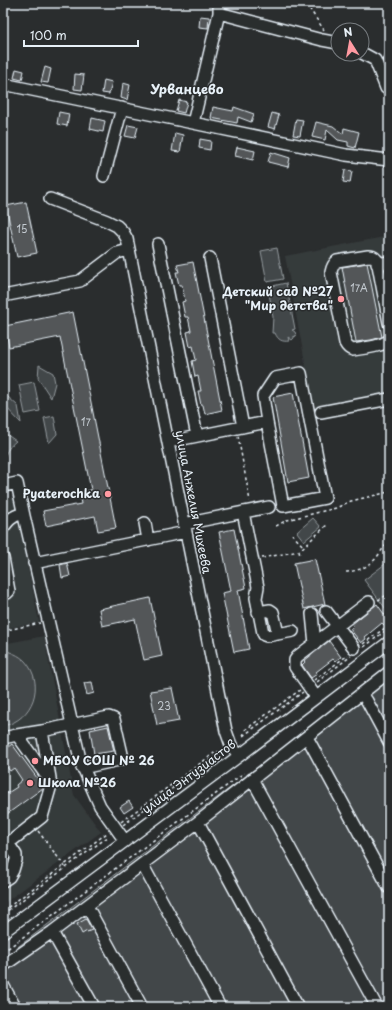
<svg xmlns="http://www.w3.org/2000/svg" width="392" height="1010" font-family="'Playpen Sans',sans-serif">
<rect width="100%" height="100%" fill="#2a2d2e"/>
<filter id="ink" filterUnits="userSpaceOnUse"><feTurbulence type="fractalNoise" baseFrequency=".025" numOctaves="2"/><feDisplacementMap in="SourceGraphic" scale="8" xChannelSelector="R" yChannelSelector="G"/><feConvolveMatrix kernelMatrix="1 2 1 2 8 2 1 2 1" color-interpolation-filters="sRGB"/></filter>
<g filter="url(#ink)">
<path fill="#363a3b" d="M389 236V396L314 410 285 256Z
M15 497 39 622 3 629V500Z
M44 636 74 795 101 832 3 904V644Z"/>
<path fill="#424648" stroke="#959ca0" d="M277 248 283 279 267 282 261 251Z
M286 283 295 329 292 330 295 332 296 335 295 337 294 336V338L292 340 288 337 289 341C282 342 278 340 275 333H272L273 317 268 287Z
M39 365 53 373 55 383 51 398 38 378Z
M34 382 40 411 25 414 19 385Z
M8 397 18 406 21 423 3 404V402Z
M54 416 57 434 49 443 44 418Z
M3 432 16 441C10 446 7 450 4 458L3 457Z
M313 518 321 527 304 541 297 532Z
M389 561V613L364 580Z
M3 650C11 652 19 655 25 661 46 684 33 720 3 726Z
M389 669V1007H11L3 993V958Z"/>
<path fill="#535759" stroke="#e8f1f8" d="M200 16 209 17 208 28 199 27Z
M45 67 51 69 48 83 41 82Z
M16 69 24 71 22 80 14 78Z
M75 74 84 75 82 90 74 89Z
M104 80 112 82 109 94 102 93Z
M123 83 130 85 127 100 121 98Z
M179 100 187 102 184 113 176 111Z
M213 107 233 111 234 107 254 114 251 122 238 117 237 123 211 118Z
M59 112 69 114 67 126 57 124Z
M272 113 279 115 275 129 268 127Z
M92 118 105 121 103 132 90 129Z
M296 119 303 120 300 136 293 135Z
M316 122 333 126 343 134 344 128 359 132 355 148 348 146V142L338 140 327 130 325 140 312 137Z
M128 125 138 127 135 138 125 136Z
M175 133 183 135 180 152 172 151Z
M200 139 211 141 210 150 199 148Z
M237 147 255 151 253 160 235 156Z
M271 152 290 158 288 167 268 162Z
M345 170 352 171 350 183 343 182Z
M26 202 37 253 17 257 6 206Z
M193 262 222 410 205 414 203 405H201L198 391H201L198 376 195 377 192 361 196 360 193 346 190 347 187 332 191 331 188 317H185L182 302 185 301 182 285H179L176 272H179L177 265Z
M367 263 382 337 371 340 356 342 342 267Z
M73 312 116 528 98 531 95 516 46 526 43 511 81 504 79 493 91 490 60 337 9 347 5 326Z
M293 393 309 478 288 482 273 397Z
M234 529 246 588 238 590 249 649 234 652 222 593 231 591 219 532Z
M315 559 325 604 304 609 294 563Z
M67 563 70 576 62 578 60 565Z
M150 598 162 656 144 660 135 619 102 626 99 609Z
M377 604 389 621 384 625 382 623 365 637 366 639 361 643 350 629 354 627 352 624Z
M329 641 341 657 335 661 333 659 316 672 317 674 311 678 302 665 305 662 304 661Z
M92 682 94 693 87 695 84 683Z
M172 688 179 721 157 725 150 691Z
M108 726 114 751 94 754 90 730Z
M12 744 43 786V788L3 817V796L17 787 16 785 22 780 14 768 10 771 6 766 3 768V751Z
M129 801 133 807 124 813 120 807Z
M86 919 92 930 87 932V931L82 934 77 924Z"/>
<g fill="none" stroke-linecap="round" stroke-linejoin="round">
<defs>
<path id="minor" d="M219 13 322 40 338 43
M362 53 375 60 386 88H389
M389 60V64
M3 84 193 123 219 13V3
M193 123 346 155 389 160
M104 176 122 108
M50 199 107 221 117 226 123 232 127 239 226 731 231 745 239 756
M158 244 197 436
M210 258 238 401 243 427
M377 264 389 262
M3 296 80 281 117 253 129 250
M389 323 377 260C374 256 372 256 368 256L337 261C333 264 332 267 331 272L345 343C347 347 349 349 353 350 363 348 382 347 389 340
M321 412 389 399
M168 442 267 422 283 506 325 498 301 373 275 378 263 396 267 422
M3 486 17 483 24 516 81 763 100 806 125 841
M243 512 258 587 256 598 263 633 264 635 267 636 293 631
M145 523 148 540
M184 524 269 507
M3 528C8 521 12 516 21 514L24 516
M3 558 9 591 7 593 3 594
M34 563 186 532
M326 611 354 648
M258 612 270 610 273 612 278 634
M312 614 315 644
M362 694 367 701 389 742
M316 697 295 667V660L298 656 369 602
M42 731 109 717 114 719 122 754V758L119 760 82 768
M17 735 42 731 50 778
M307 737 389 888
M3 738 17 735 51 782V785L42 817 10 842V846L16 855V860L13 870 9 877 3 881
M252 779 377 1007
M198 822 298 1007
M142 864 220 1007
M87 906 142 1007
M3 932 239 756 389 642
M52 932 94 1007
M3 966 52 932 198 822 389 672
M3 985 15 1007
M3 1001 7 1007"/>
</defs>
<use href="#minor" stroke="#e8f1f8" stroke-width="14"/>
<path stroke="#e8f1f8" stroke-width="1.5" stroke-dasharray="3 3" stroke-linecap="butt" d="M307 3 311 11 324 30
M238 436 250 501
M276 526 287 520 336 508 351 501 389 492
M292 534 303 546
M299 551 300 556
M262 558 299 551 328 524
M346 572C358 571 369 567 377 557 381 552 383 547 389 543
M378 600 389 594
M3 631 40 623
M363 644 389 625
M364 647 389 628
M314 680 348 655
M317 682 351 656
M243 736 245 730 300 690
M243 736 303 692
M121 822 217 751 220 753
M123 825 220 753
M38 831 66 868
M3 911 107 833
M3 914 109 836
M3 952 244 773"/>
<use href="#minor" stroke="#2a2d2e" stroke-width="11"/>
</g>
</g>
<g fill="#ff9aa2" stroke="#2a2d2e" stroke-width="1.5">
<circle cx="341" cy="299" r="4"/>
<circle cx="108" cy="494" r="4"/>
<circle cx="35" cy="761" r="4"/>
<circle cx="30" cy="783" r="4"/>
</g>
<g text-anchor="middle" stroke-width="3" stroke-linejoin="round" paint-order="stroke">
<g font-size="10" fill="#c3cad0">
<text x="22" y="233">15</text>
<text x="359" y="292">17А</text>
<text x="86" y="426">17</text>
<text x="164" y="710">23</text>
</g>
<g font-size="12" font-weight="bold" fill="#e8f1f8" stroke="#2a2d2e" text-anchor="end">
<text x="333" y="296">Детский сад №27<tspan x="333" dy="14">"Мир детства"</tspan></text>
<text x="100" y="498">Pyaterochka</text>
<text x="43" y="765" text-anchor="start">МБОУ СОШ № 26</text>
<text x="38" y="787" text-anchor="start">Школа №26</text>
</g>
<g font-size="12" fill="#e8f1f8" stroke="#2a2d2e">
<text transform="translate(193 502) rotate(79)" y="4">улица Анжелия Михеева</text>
<text transform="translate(189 777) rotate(-37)" y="4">улица Энтузиастов</text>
</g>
<g font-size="13" font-weight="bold" fill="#e8f1f8" stroke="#2a2d2e">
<text x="187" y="94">Урванцево</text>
</g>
</g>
<rect width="392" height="1010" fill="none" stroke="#2a2d2e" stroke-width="16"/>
<rect x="8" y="8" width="376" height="994" fill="none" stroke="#e8f1f8" stroke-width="1.5" filter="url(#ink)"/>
<g transform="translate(350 42) rotate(349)"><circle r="19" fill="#2a2d2e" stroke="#767b7f"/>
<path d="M0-3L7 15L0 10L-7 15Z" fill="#ff9aa2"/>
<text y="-6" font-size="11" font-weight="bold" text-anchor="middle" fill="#e8f1f8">N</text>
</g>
<path d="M24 40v6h114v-6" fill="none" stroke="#e8f1f8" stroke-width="2"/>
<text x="30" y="40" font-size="12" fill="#e8f1f8" stroke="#2a2d2e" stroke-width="3" paint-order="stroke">100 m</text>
</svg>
